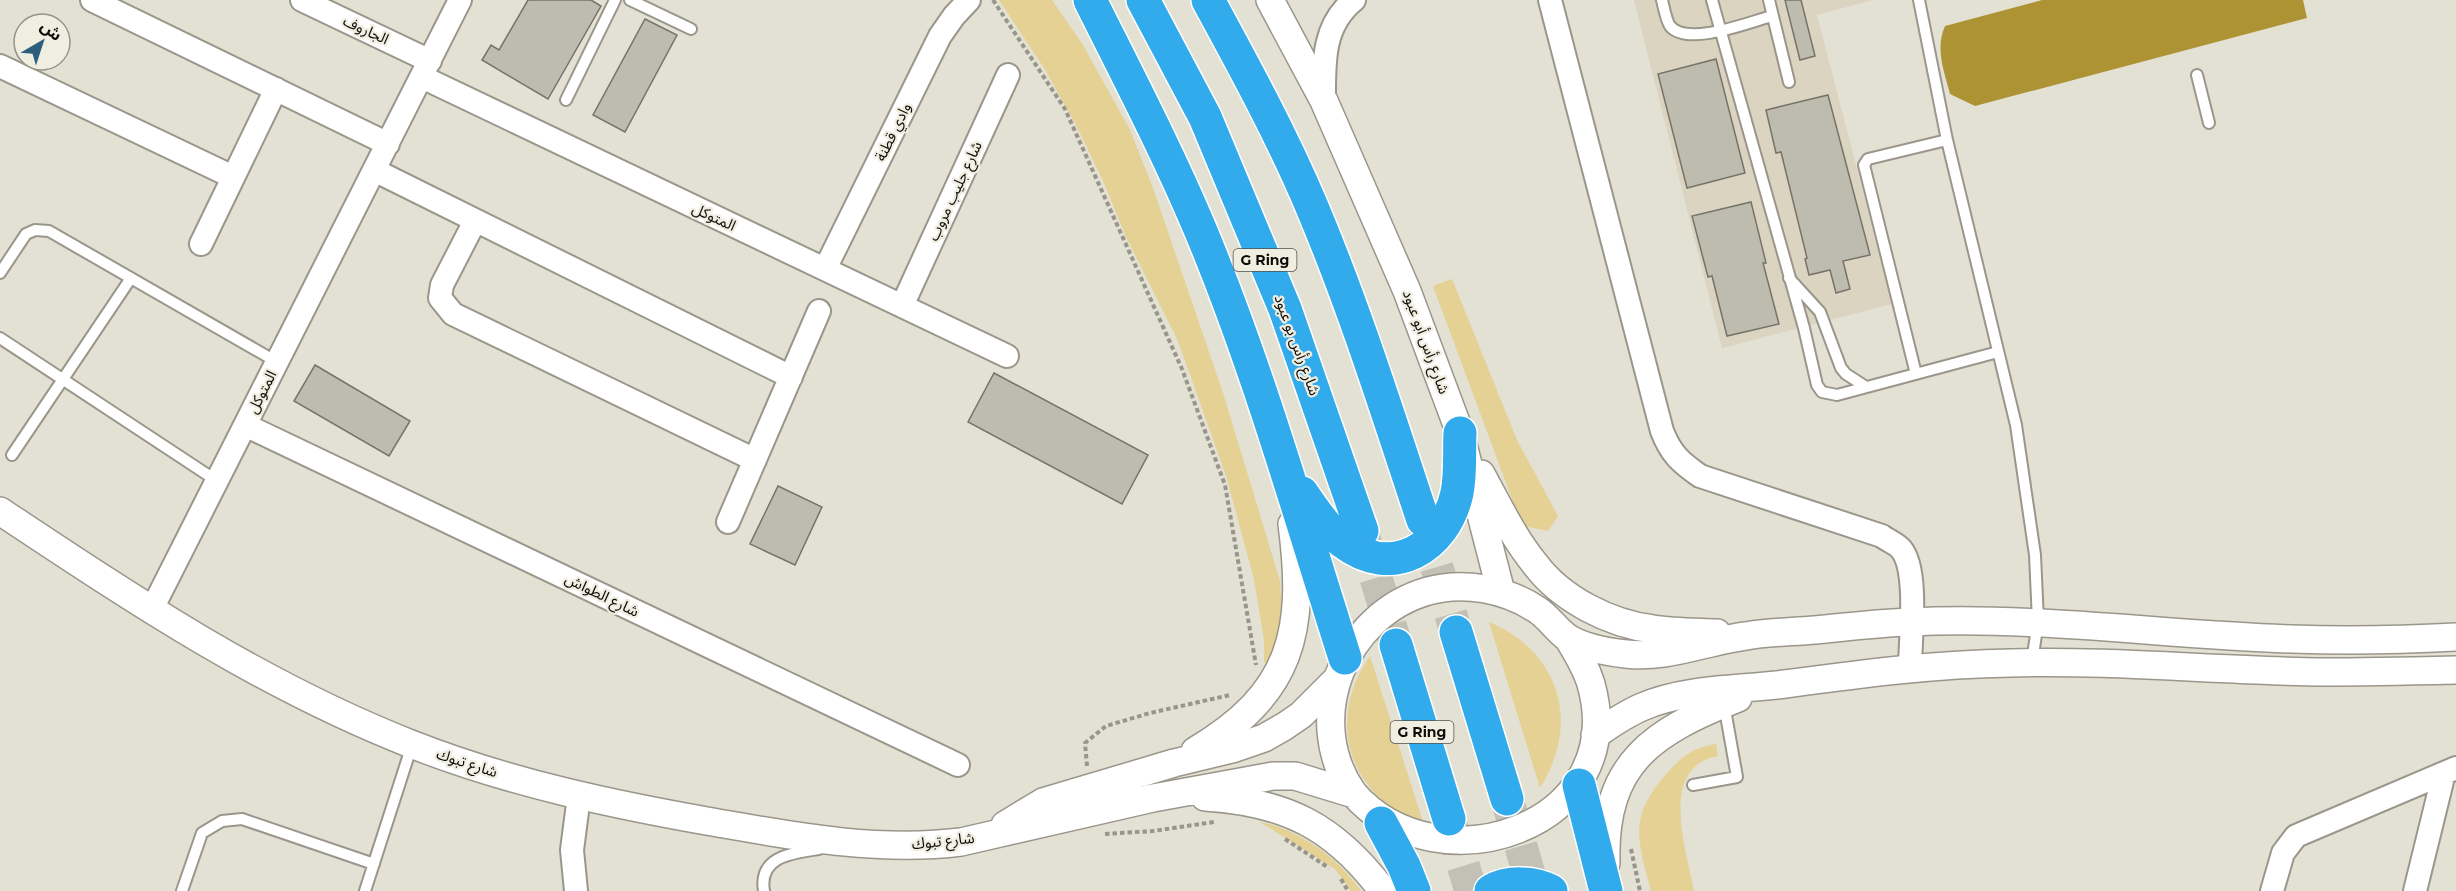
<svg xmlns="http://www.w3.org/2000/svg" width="2456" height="891" font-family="Montserrat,'Noto Sans Arabic',sans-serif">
<rect width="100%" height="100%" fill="#e3e0d4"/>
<path fill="#dad4c1" d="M1634 0H1873L1817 15 1892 304 1722 348Z"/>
<path fill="#e4d193" d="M999 0H1052L1083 45 1130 130 1153 188 1223 393 1280 581 1282 611 1278 642 1267 663H1264V640L1254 579 1226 476 1178 341 1127 239 1103 181 1075 123 1044 68Z
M1452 279 1517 440 1558 516 1548 531 1524 526 1516 510 1433 286Z
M1489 622C1560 652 1581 722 1540 788Z
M1370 656 1424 825C1350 798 1324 721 1370 656Z
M1716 744 1718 756C1657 767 1687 851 1694 891H1651C1637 837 1628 816 1669 771 1682 756 1695 747 1716 744Z
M1260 822C1299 829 1339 859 1361 891H1351L1335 869Z"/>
<path fill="#ae9335" d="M2042 0H2303L2307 18 1975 106 1950 94C1944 71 1935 49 1945 26Z"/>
<path fill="#bebbaf" stroke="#777369" stroke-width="1.5" d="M528 0H591L601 6 548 99 482 60 491 45 499 50Z
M1785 0H1801L1815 56 1800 60Z
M645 19 677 35 625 132 593 115Z
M1716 59 1745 173 1687 188 1658 74Z
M1828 95 1870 255 1843 261 1850 289 1836 293 1830 270 1809 275 1805 259 1807 258 1781 152 1776 153 1766 110Z
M1751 202 1766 263H1763L1779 324 1727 336 1712 276 1708 277 1692 216Z
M315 365 410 421 389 456 294 401Z
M994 373 1148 455 1122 504 968 422Z
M778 486 822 507 795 565 750 544Z"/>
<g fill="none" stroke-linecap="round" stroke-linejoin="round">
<path stroke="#c3c0b5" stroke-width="33" stroke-dasharray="33 16" stroke-linecap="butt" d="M1423 520 1456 632
M1362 531 1396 645
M1507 799 1534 891
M1449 819 1471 891"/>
<defs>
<path id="service" d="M630 0 691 29
M1662 0C1664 8 1666 20 1670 26 1687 47 1750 22 1772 16
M1712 0 1804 328 1817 385 1822 392 1837 395 1998 352
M1769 0 1789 82
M1919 0 1947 140 2016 425 2035 555 2038 621 2032 662
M2197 75 2209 123
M566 100 615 0
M0 273 26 234 35 230 49 231 277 362
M1789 278 1820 312 1841 368 1846 374 1866 387
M0 338 217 481
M1916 374 1864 165 1868 159 1947 140
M12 455 131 278
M1693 785 1737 777 1724 704
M182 891 202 833 222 821 242 819 374 864
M365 891 412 745
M764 891C758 856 793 853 819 849"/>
<path id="minor" d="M92 0 388 144
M302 0 430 61
M1550 0 1662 431C1671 454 1680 462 1700 476L1882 536C1887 540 1897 544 1901 549 1919 570 1910 640 1910 668
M0 66 233 177
M422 77 1007 356
M1324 101C1324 63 1322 26 1354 0
M374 170 791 377
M475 221 442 285 440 298 453 314 755 460
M201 244 276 89
M825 269 940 36 954 16 969 0
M902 306 1008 75
M245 425 958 765
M728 522 819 311
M151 611 460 0
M576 891 572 850 579 796
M2272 891 2283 853 2296 836 2456 768
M2415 891 2444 773"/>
<path id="tertiary" d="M1270 0 1324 101 1407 291 1460 433 1501 592
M1481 474C1498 505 1513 537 1535 564 1561 599 1610 624 1653 629 1674 632 1695 632 1717 633
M0 511C134 600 261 685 411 744 510 783 615 805 718 823 798 837 880 852 961 842L1153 798 1273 776H1295L1354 794
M1568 638C1577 653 1586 667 1591 684 1631 827 1438 891 1353 793 1302 720 1343 615 1428 591 1464 581 1505 589 1536 609 1549 617 1556 630 1568 638 1584 648 1608 652 1626 654 1667 659 1706 641 1746 636 1768 632 1792 632 1815 630 1847 627 1878 623 1910 622 2038 616 2164 635 2291 639 2346 641 2401 640 2456 637
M1595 735C1610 725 1625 714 1642 707 1686 688 1738 690 1785 684 1860 674 1935 664 2011 663 2115 660 2220 671 2324 672 2368 672 2412 671 2456 670
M1195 751C1293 693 1306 631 1292 524
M1205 797C1286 802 1334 826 1383 891
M1005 825 1043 802 1174 763 1232 749 1264 738 1285 726 1301 715 1336 680
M1606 863C1603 762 1653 732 1738 698"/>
<path id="motorway" d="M1090 0C1128 76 1167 151 1200 229 1258 368 1299 514 1345 658
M1143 0 1205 117 1285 309 1362 531
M1208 0C1245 68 1282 136 1312 207 1355 309 1388 415 1423 520
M1302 493C1314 510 1326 529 1343 542 1392 580 1445 548 1457 493 1461 473 1459 452 1460 433
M1456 632 1507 799
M1396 645 1449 819
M1579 785 1606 891
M1381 823 1404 866 1414 891
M1491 891C1508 881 1533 882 1551 891"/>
</defs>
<use href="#service" stroke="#9a968b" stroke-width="14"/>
<use href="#minor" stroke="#9a968b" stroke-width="26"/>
<use href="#tertiary" stroke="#9a968b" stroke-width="30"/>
<use href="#motorway" stroke="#fff" stroke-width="36"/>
<path stroke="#97958c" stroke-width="4" stroke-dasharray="4.5 3" stroke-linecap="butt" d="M993 0 1065 109 1182 369 1225 485 1256 665
M1087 766 1085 743 1106 726 1150 713 1230 695
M1105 834 1153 831 1214 822
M1285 839 1329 868
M1631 849 1640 891
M1341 879 1348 891"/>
<use href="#service" stroke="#fff" stroke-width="10"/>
<use href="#minor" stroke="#fff" stroke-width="22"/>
<use href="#tertiary" stroke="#fff" stroke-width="27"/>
<use href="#motorway" stroke="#31abec" stroke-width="33"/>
</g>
<g text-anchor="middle" stroke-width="4.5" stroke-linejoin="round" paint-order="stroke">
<g fill="#f0ede1" stroke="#515049" stroke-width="1.5">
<rect x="1233.5" y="249" width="63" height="22" rx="4.5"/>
<rect x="1390.5" y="721" width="63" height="22" rx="4.5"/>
</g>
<g font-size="14" font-weight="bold" fill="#0d0c08">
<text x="1265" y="265">G Ring</text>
<text x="1422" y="737">G Ring</text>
</g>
<g font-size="15" fill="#0d0c08" stroke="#f0ede1">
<text transform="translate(366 30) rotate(25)" y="5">الجاروف</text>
<text transform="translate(893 132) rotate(-64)" y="5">وادي قطنة</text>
<text transform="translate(955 191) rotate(-65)" y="5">شارع جليب مروب</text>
<text transform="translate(714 217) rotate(25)" y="5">المتوكل</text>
<text transform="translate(1426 342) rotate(70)" y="5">شارع رأس أبو عبود</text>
<text transform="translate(1297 345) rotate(70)" y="5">شارع رأس بو عبود</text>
<text transform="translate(262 392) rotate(-63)" y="5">المتوكل</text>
<text transform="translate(602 595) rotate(26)" y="5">شارع الطواش</text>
<text transform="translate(467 763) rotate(18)" y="5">شارع تبوك</text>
<text transform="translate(943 841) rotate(-6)" y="5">شارع تبوك</text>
</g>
</g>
<g transform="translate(42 42) rotate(39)"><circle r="28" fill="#f0ede1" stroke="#95938a" stroke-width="1.5"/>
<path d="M0-4.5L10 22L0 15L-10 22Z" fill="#2d5f7c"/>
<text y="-9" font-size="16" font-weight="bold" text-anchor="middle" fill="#0d0c08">ش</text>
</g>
</svg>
